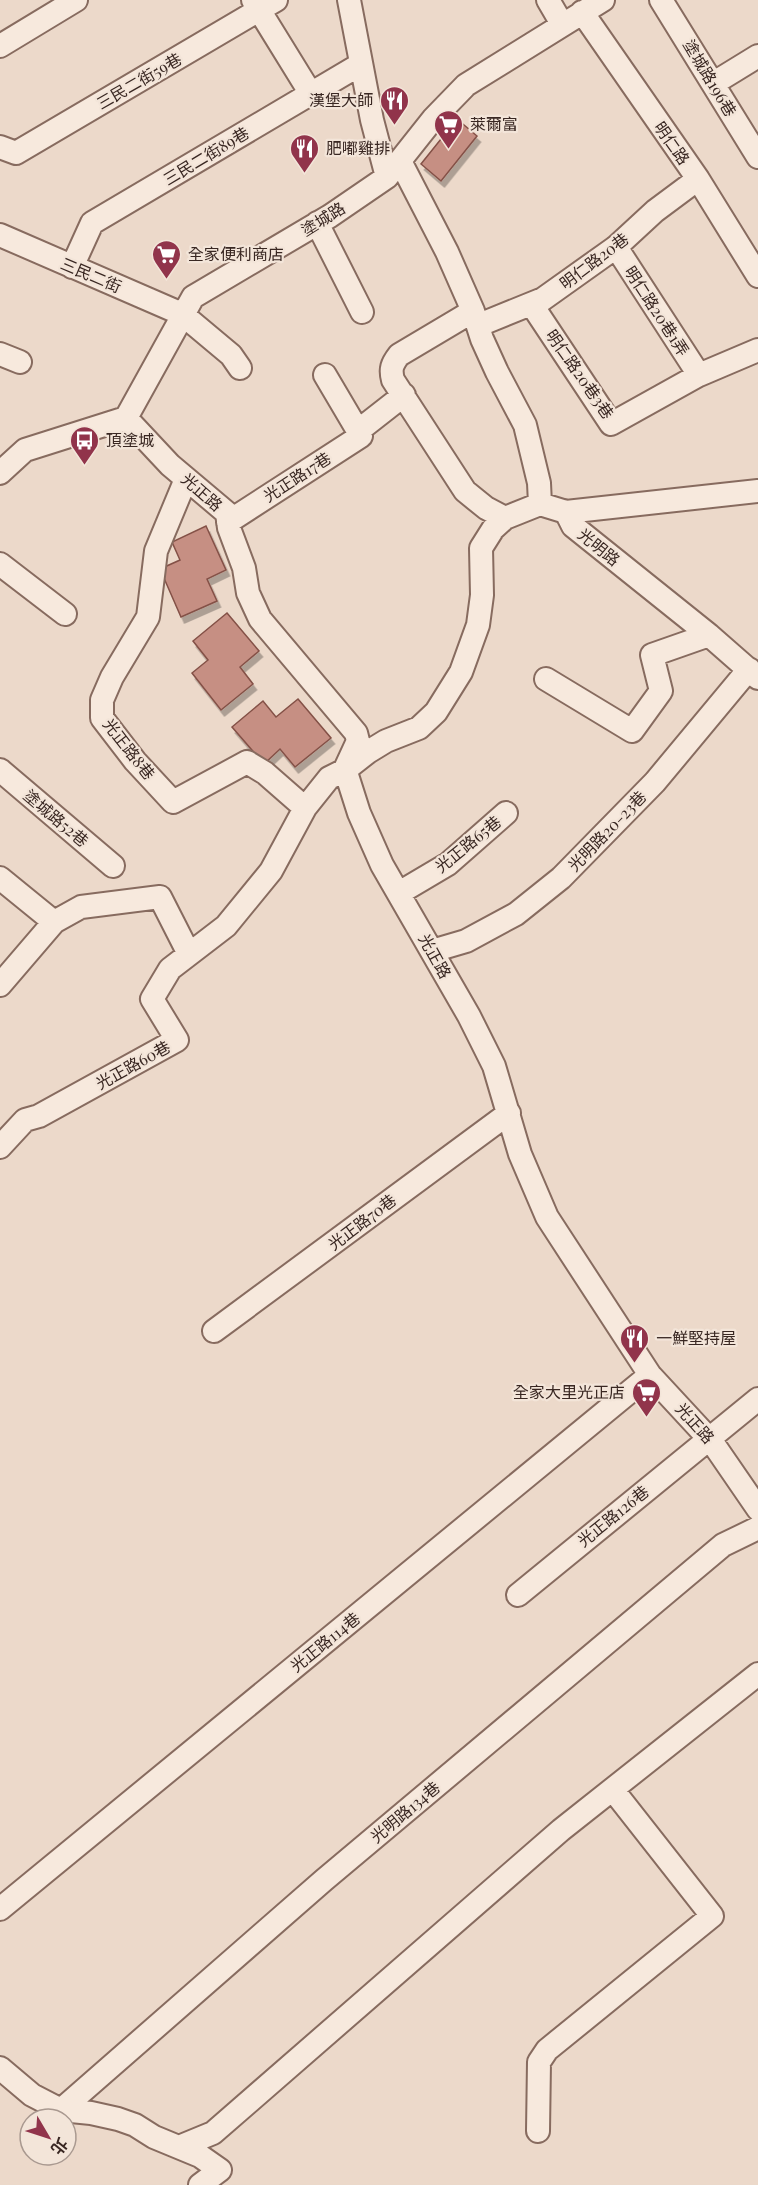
<svg xmlns="http://www.w3.org/2000/svg" width="758" height="2185" font-family="'Playfair Display','Noto Sans TC',serif">
<defs>
<filter id="shadow"><feDropShadow dx="3.5" dy="6" stdDeviation="0" flood-color="#0004"/></filter>
</defs>
<rect width="100%" height="100%" fill="#ecd9ca"/>
<path fill="#c68f83" stroke="#845147" stroke-width="1.5" filter="url(#shadow)" d="M457 119 477 136 441 181 421 164Z
M206 526 226 570 207 579 217 601 181 617 160 569 180 560 172 542Z
M227 613 259 651 240 667 253 684 221 710 192 673 208 660 193 641Z
M298 699 331 738 295 767 280 749 264 764 232 727 263 701 276 717Z"/>
<g fill="none" stroke-linecap="round" stroke-linejoin="round">
<defs>
<path id="minor" d="M253 0 311 94
M349 0 372 120 387 177
M548 0 562 24
M661 0 758 157
M582 12 698 179 758 276
M0 46 76 0
M714 83 758 56
M0 147 16 153 276 0
M400 161 447 252 473 311 482 339 497 372 525 425 539 483 540 504
M317 223 362 312
M0 235 182 314 231 355 240 368
M616 247 699 375
M72 267 92 223 361 64
M532 305 611 424 699 375 758 350
M473 311 399 355C392 364 390 369 393 380L465 491 486 508 505 518
M479 325 543 299 616 247 655 211 698 179
M0 354 20 362
M126 418 170 465 227 513 229 528 244 568 248 593 260 619 356 733 358 741 345 769 359 813 382 865 469 1016 494 1066 520 1154 547 1217 650 1375 712 1442 758 1509
M358 431 404 395
M0 473 25 450 126 418 193 297 330 216 387 177 433 119 466 85 603 0
M186 479 156 551 148 617 112 677 102 700V718L135 761 173 802 247 762 265 773 305 808
M566 512 573 526 709 635 758 678
M228 522 361 436 325 375
M0 564 65 614
M546 679 632 731 661 691 652 655 709 635
M0 770 113 866
M0 878 54 922
M399 893 448 864 506 813
M432 951 466 941 516 914 561 878 655 782 749 669
M0 985 54 922 81 907 160 897 189 954
M0 1147 25 1120 39 1116 177 1040 152 999 170 969 226 926 271 871 305 808 329 778 345 770 368 752 386 741 419 728 436 712 461 672 478 625 482 595 481 548 493 529 505 518 540 504 566 512 758 491
M214 1331 509 1113
M518 1595 758 1399
M0 1909 650 1375
M0 2068 32 2095 61 2110 91 2113 118 2119 135 2125 154 2137 200 2156 220 2170 200 2185
M61 2110 324 1880 723 1545 758 1528
M538 2131 539 2062 547 2050 712 1916 613 1790
M179 2147 213 2133 561 1830 758 1674"/>
</defs>
<use href="#minor" stroke="#876b5f" stroke-width="26"/>
<use href="#minor" stroke="#f7e9dd" stroke-width="22"/>
</g>
<defs>
<symbol id="restaurant-pin" viewBox="-11 -11 22 30"><path d="M0 17L-7.5 6A9.5 9.5 0 1 1 7.5 6Z" fill="#91344b" stroke="#f3e5d9"/><path d="M-5-6h1v4h1v-4h1v4h1v-4h1v5L-1.5 .5V6h-2V.5L-5-1ZM5-6V6H3V1.5H1.5Q1.5-4 5-6Z" fill="#fff"/></symbol>
<symbol id="supermarket-pin" viewBox="-11 -11 22 30"><path d="M0 17L-7.5 6A9.5 9.5 0 1 1 7.5 6Z" fill="#91344b" stroke="#f3e5d9"/><path d="M-6-5.5h2.5l.6 2H6L4.5 2H-2.5L-4.4-4H-6ZM-1.5 3.2a1.3 1.3 0 1 0 .1 0ZM3 3.2a1.3 1.3 0 1 0 .1 0Z" fill="#fff"/></symbol>
<symbol id="bus-pin" viewBox="-11 -11 22 30"><path d="M0 17L-7.5 6A9.5 9.5 0 1 1 7.5 6Z" fill="#91344b" stroke="#f3e5d9"/><path d="M-5-6H5V4H4V6H2V4H-2V6H-4V4H-5ZM-3.5-4V0h7V-4ZM-3.5 1.2v1.5H-2V1.2ZM2 1.2v1.5H3.5V1.2Z" fill="#fff"/></symbol>
</defs>
<g fill-rule="evenodd">
<use href="#restaurant-pin" x="378" y="84" width="33" height="45"/>
<use href="#supermarket-pin" x="432" y="108" width="33" height="45"/>
<use href="#restaurant-pin" x="288" y="132" width="33" height="45"/>
<use href="#supermarket-pin" x="150" y="238" width="33" height="45"/>
<use href="#bus-pin" x="68" y="424" width="33" height="45"/>
<use href="#restaurant-pin" x="618" y="1322" width="33" height="45"/>
<use href="#supermarket-pin" x="630" y="1376" width="33" height="45"/>
</g>
<g text-anchor="middle" stroke-width="4.5" stroke-linejoin="round" paint-order="stroke">
<g font-size="16" fill="#392722" stroke="#f3e5d9">
<text transform="translate(710 78) rotate(59)" y="6">塗城路196巷</text>
<text transform="translate(139 81) rotate(-30)" y="6">三民二街59巷</text>
<text transform="translate(672 143) rotate(55)" y="6">明仁路</text>
<text transform="translate(206 156) rotate(-31)" y="6">三民二街89巷</text>
<text transform="translate(323 219) rotate(-32)" y="6">塗城路</text>
<text transform="translate(594 261) rotate(-37)" y="6">明仁路20巷</text>
<text transform="translate(91 275) rotate(23)" y="6">三民二街</text>
<text transform="translate(657 311) rotate(57)" y="6">明仁路20巷1弄</text>
<text transform="translate(580 374) rotate(55)" y="6">明仁路20巷3巷</text>
<text transform="translate(297 477) rotate(-33)" y="6">光正路17巷</text>
<text transform="translate(202 492) rotate(41)" y="6">光正路</text>
<text transform="translate(599 547) rotate(39)" y="6">光明路</text>
<text transform="translate(129 749) rotate(52)" y="6">光正路8巷</text>
<text transform="translate(56 818) rotate(40)" y="6">塗城路52巷</text>
<text transform="translate(607 831) rotate(-46)" y="6">光明路20-23巷</text>
<text transform="translate(468 844) rotate(-39)" y="6">光正路65巷</text>
<text transform="translate(435 956) rotate(61)" y="6">光正路</text>
<text transform="translate(133 1065) rotate(-29)" y="6">光正路60巷</text>
<text transform="translate(362 1222) rotate(-37)" y="6">光正路70巷</text>
<text transform="translate(695 1423) rotate(48)" y="6">光正路</text>
<text transform="translate(613 1516) rotate(-39)" y="6">光正路126巷</text>
<text transform="translate(325 1642) rotate(-39)" y="6">光正路114巷</text>
<text transform="translate(405 1812) rotate(-40)" y="6">光明路134巷</text>
</g>
<g font-size="16" fill="#392722" stroke="#f3e5d9" text-anchor="start">
<text x="373" y="106" text-anchor="end">漢堡大師</text>
<text x="470" y="130">萊爾富</text>
<text x="326" y="154">肥嘟雞排</text>
<text x="188" y="260">全家便利商店</text>
<text x="106" y="446">頂塗城</text>
<text x="656" y="1344">一鮮堅持屋</text>
<text x="625" y="1398" text-anchor="end">全家大里光正店</text>
</g>
</g>
<g transform="translate(48 2137) rotate(129)"><circle r="28" fill="#f3e5d9" stroke="#a99990" stroke-width="1.5"/>
<path d="M0-4.5L10 22L0 15L-10 22Z" fill="#91344b"/>
<text y="-9" font-size="16" font-weight="bold" text-anchor="middle" fill="#392722">北</text>
</g>
</svg>
